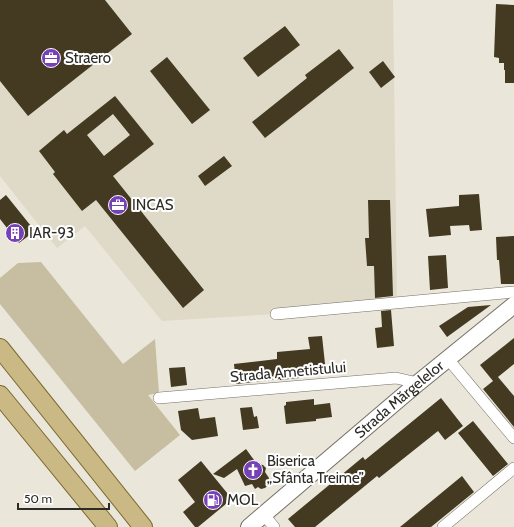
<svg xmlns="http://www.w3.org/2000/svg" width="514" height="527" font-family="Cabin,sans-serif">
<rect width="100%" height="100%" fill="#eae6da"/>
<path fill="#dfd9c7" d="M0 0H393L397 302 276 314 162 321 85 226 57 248 0 176Z"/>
<path fill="#c7bea1" d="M41 262 123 364 155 339 159 393 148 395 180 435 135 471 0 304V278L18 263Z"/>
<path fill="#433a21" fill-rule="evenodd" d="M0 0H105L132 34 28 116 0 81Z
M496 4 514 5V83H505V70H504V63H499V58L494 57Z
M285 26 300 45 258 77 243 58Z
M339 49 354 68 265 138 252 122 307 78 305 75Z
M167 57 210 110 192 124 150 71Z
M383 61 395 77 381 88 369 72Z
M115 96 154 144 113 176 204 290 183 308 96 200 82 211 53 174 55 172 39 151 64 130 67 134ZM113 114 130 135 104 156 87 135Z
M224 156 232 166 205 186 198 176Z
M479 194 482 230 470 231 469 225 450 226 451 235 429 237 426 209 459 206V195Z
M6 195 35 231 19 243 14 237 8 234 7 228 0 219V200Z
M368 200H390L393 296 375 298 374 266H367L365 238H369Z
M514 236V284H501L499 260H497L496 237Z
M446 255 448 288 430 290 428 256Z
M491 305 447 337 439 326 468 307Z
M391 310 394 346 377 348 375 328 382 327 381 311Z
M322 336 326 373 298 375 299 378 280 380V379L236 384 234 364 277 359V352L310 349 308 337Z
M514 338V364L493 381 480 365Z
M185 367 187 385 171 387 169 368Z
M498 377 514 396V427L483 389Z
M441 398 463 426 445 440 438 431 379 478 377 476 315 527H295L288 519 363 457 365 460Z
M314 399V405L330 403 332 417 316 419V421L286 424 284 406 286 405V402Z
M252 407 254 417 257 416 259 428 243 430 240 408Z
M198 408 200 419 215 417 218 436 192 440 181 430 178 411Z
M473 421 508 464 493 476 458 433Z
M246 449 257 464 263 465 266 468 265 472 269 478 268 481V485L265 488 261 489 258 487 255 489 252 484 245 486 237 469 224 478 213 474Z
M201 461 232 499 198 527H195L183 512 195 502 178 480Z
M462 476 474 492 431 527H400Z"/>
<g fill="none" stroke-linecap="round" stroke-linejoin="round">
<defs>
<path id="street" d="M276 314 514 292
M448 359 514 438
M159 398 396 378 418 383
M264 515 274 527
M443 527 514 468"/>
<g id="secondary">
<path id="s1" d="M249 527 418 383 514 305"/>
</g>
<path id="primary" d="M0 348 143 527
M0 395 108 527"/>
</defs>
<use href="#street" stroke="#747066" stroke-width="12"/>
<use href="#secondary" stroke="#747066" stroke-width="18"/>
<use href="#primary" stroke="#7b692f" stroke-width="20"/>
<use href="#street" stroke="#fff" stroke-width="11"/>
<use href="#secondary" stroke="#fff" stroke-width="16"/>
<use href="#primary" stroke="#cab985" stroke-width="18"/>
</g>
<defs>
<symbol id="office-disc" viewBox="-11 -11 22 22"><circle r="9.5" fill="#7640b7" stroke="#fff"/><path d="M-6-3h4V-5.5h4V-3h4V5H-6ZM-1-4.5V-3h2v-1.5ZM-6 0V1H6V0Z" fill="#fff"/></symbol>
<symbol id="building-disc" viewBox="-11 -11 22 22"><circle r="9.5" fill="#7640b7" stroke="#fff"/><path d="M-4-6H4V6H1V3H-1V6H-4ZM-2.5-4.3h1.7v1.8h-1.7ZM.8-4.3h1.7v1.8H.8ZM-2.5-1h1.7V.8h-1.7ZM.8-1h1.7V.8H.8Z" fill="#fff"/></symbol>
<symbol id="church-disc" viewBox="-11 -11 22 22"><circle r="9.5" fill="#7640b7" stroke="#fff"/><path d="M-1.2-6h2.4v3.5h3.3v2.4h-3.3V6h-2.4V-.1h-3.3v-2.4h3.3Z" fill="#fff"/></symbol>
<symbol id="fuel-disc" viewBox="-11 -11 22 22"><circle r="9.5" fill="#7640b7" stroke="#fff"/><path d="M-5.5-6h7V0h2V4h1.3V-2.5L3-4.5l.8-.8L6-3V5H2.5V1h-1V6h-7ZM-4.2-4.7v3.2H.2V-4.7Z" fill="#fff"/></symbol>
</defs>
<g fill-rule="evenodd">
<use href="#office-disc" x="40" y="47" width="22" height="22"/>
<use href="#office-disc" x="107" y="194" width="22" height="22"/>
<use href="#building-disc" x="4" y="222" width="22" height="22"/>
<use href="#church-disc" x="242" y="459" width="22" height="22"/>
<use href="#fuel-disc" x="202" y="489" width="22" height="22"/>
</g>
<g text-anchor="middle" stroke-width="4" stroke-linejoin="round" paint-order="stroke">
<g font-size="15" fill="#2c2b26" stroke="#fff" text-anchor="start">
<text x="65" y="63">Straero</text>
<text x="132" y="210">INCAS</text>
<text x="29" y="238">IAR-93</text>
<text x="267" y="466">Biserica<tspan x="267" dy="17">„Sfânta Treime”</tspan></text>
<text x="227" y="505">MOL</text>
</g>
<g font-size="15" fill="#2c2b26" stroke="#fff">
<text transform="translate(288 372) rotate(-5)" y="5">Strada Ametistului</text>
<text dy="5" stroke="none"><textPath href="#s1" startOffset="197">Strada Mărgelelor</textPath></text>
</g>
</g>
<path d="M18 503v6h91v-6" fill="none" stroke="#2c2b26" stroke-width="2"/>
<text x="24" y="503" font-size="12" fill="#2c2b26" stroke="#ffffff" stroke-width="3" paint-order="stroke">50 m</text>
</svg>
